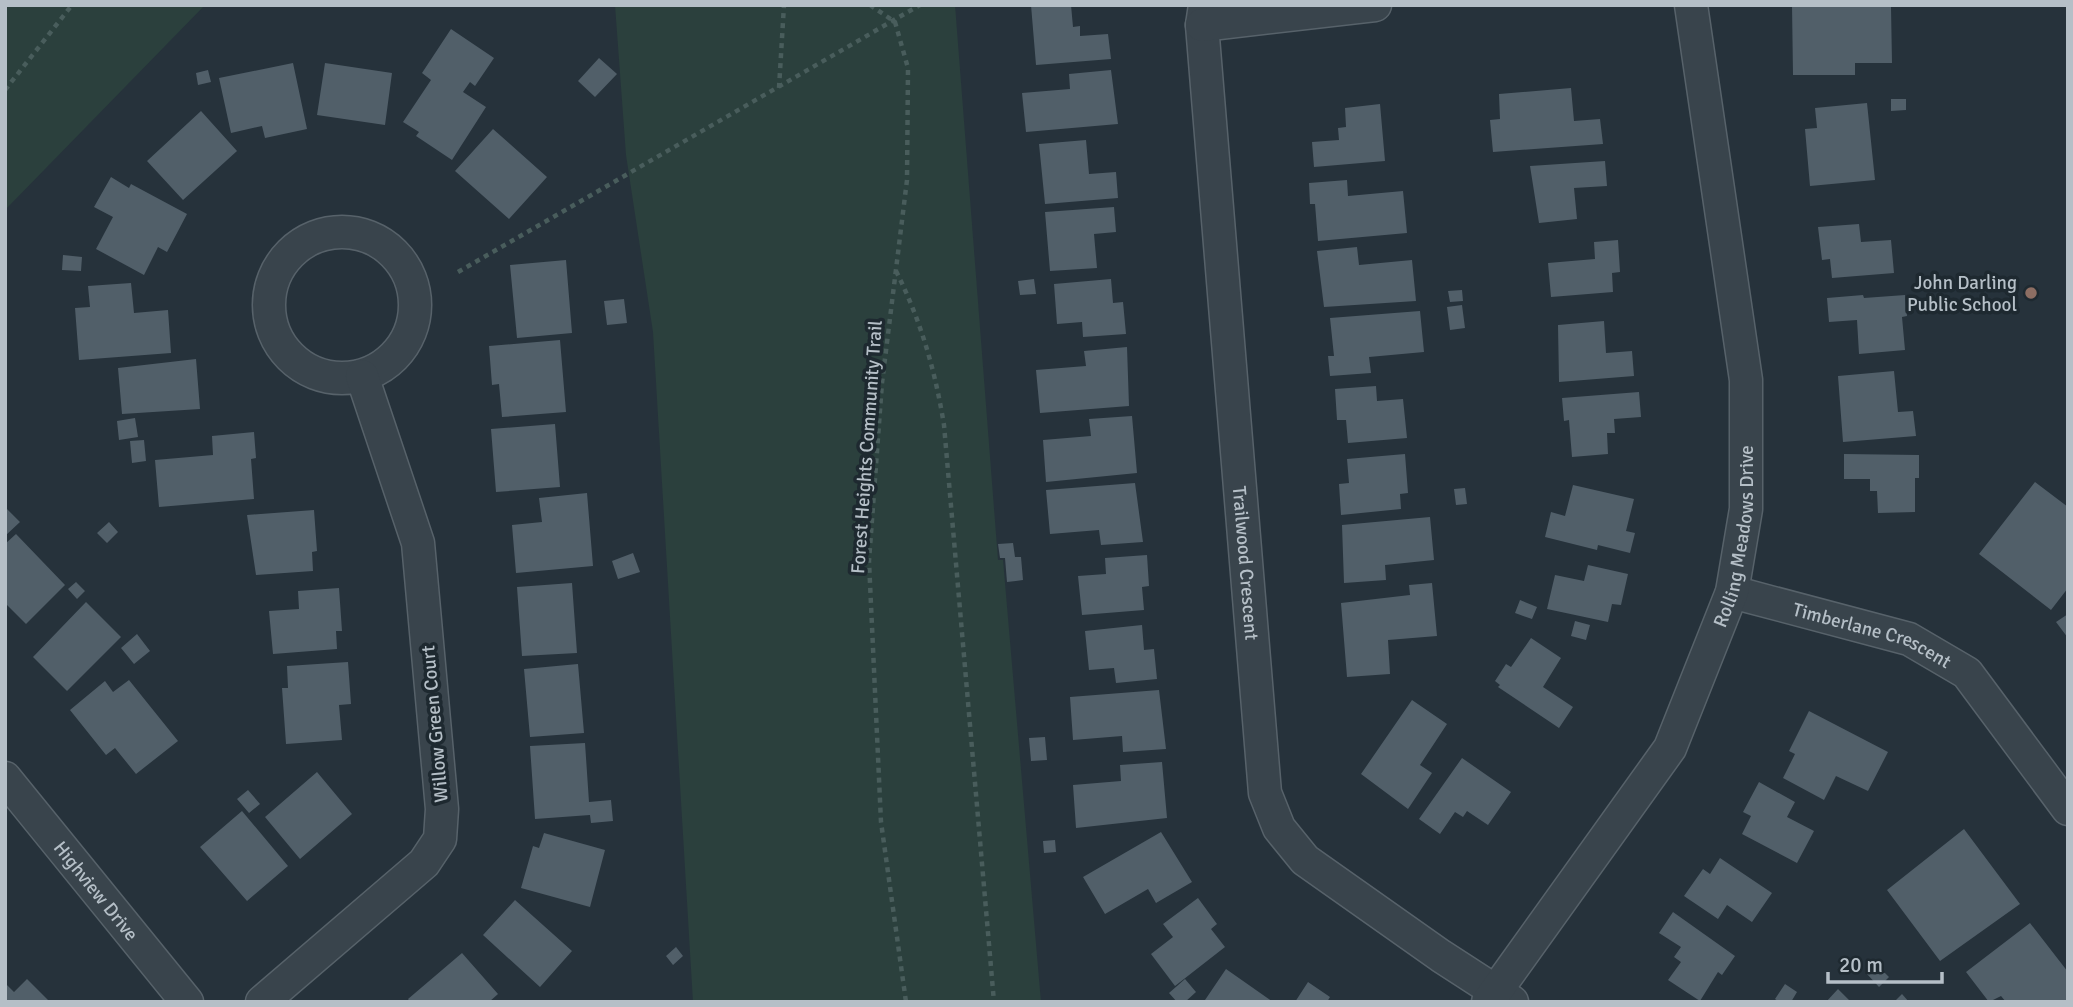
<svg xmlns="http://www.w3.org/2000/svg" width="2073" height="1007" font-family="Signika,sans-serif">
<rect width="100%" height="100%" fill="#26323b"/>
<path fill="#2b403d" d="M5 5H205L5 210Z
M615 5H955L998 560H1003L1041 1002H693L653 332 626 155Z"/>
<path fill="#515f69" d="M1031 5H1071L1073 27 1080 26V36L1108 34 1111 59 1036 65Z
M1792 5 1891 7 1892 63H1855V75H1793Z
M451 29 494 58 475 86 470 82 463 92 486 107 452 160 416 136 419 132 403 122 431 80 422 73Z
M599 58 617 74 595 97 578 81Z
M293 63 307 129 265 138 262 126 231 133 219 78Z
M325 63 392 73 385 125 317 115Z
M208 70 211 82 198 85 196 73Z
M1111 70 1118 124 1026 132 1022 93 1070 89 1069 74Z
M1571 88 1574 121 1600 119 1603 144 1493 152 1490 120 1500 119 1499 94Z
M1891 99H1906V110L1891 111Z
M1867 103 1875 180 1810 186 1805 129 1817 128 1815 108Z
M1380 104 1385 161 1314 167 1312 142 1339 140 1338 128 1346 127 1345 108Z
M201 111 237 151 183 200 147 161Z
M493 129 547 177 509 219 455 171Z
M1086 140 1089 174 1116 172 1118 198 1045 204 1039 144Z
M1605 161 1607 186 1574 188 1577 219 1539 223 1530 166Z
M111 177 129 188 131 184 187 214 167 252 158 247 144 275 96 249 113 217 94 207Z
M1347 180 1348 196 1403 191 1407 233 1318 241 1315 204H1310L1309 183Z
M1114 207 1116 232 1094 234 1097 268 1050 271 1045 212Z
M1859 224 1861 242 1891 240 1894 273 1832 278 1830 259 1822 260 1818 227Z
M1618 240 1620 272 1612 273 1613 292 1551 297 1548 263 1595 259 1594 242Z
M1357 247 1359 265 1412 260 1416 301 1324 307 1317 251Z
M63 255 82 257 81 271 62 270Z
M566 260 572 333 517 338 510 265Z
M1034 279 1036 294 1020 295 1018 281Z
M1111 279 1113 303 1123 302 1126 334 1083 337 1082 322 1057 324 1054 284Z
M131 283 134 313 168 310 171 353 79 360 75 308 90 307 88 286Z
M1462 290 1463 301 1450 302 1448 291Z
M1863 295 1864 298 1905 295 1907 316 1902 317 1905 350 1859 354 1857 320 1829 322 1827 298Z
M624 299 627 323 607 325 604 301Z
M1462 305 1465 328 1450 330 1447 307Z
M1420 311 1424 352 1369 357 1371 373 1330 376 1328 356H1334L1330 318Z
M1604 321 1606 353 1632 351 1634 376 1559 382 1558 325Z
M560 340 566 412 502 417 499 384 492 385 489 346Z
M1127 347 1129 406 1040 413 1036 370 1086 366 1084 351Z
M196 359 200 409 122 414 118 368Z
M1894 371 1898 412 1913 411 1916 436 1843 442 1838 376Z
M1376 386 1377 401 1403 399 1407 438 1348 443 1346 420H1337L1335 389Z
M1639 392 1641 417 1614 419 1615 433H1607L1608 454 1572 457 1569 420 1564 421 1562 398Z
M1132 416 1137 473 1046 482 1043 440 1091 436 1089 419Z
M135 418 138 437 119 440 117 421Z
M555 424 560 487 496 492 491 429Z
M254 432 256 458 251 459 254 499 159 507 155 460 213 455 212 436Z
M144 440 146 461 132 463 130 441Z
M1405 454 1408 493 1400 494 1401 509 1341 515 1339 484 1349 483 1347 459Z
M1844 454 1919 455V478H1915V512L1878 513 1877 491H1870V479H1844Z
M2035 482 2068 507V588L2051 610 1979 554Z
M1135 483 1143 542 1101 545 1099 530 1050 534 1046 490Z
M1573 485 1634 499 1626 531 1635 533 1630 553 1598 545 1597 550 1545 537 1551 512 1565 516Z
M1465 488 1467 504 1456 505 1454 489Z
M587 493 593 566 516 573 512 525 542 522 539 498Z
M5 507 20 522 5 536Z
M314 510 317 551 312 552 313 571 256 575 247 515Z
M1430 517 1434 560 1385 565 1386 580 1344 583 1342 525Z
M109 522 118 532 107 543 97 533Z
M16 534 65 585 26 624 5 603V544Z
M1013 543 1015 557H1021L1023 580 1007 582 1005 558H1000L998 544Z
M633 553 640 572 618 579 612 561Z
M1147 555 1149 586 1142 587 1144 610 1082 615 1078 576 1106 574 1105 558Z
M1588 565 1628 574 1621 605 1612 604 1608 622 1547 609 1555 575 1584 581Z
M76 582 85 591 77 599 68 589Z
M572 583 577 653 522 656 517 587Z
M1432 583 1437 636 1388 640 1390 674 1347 677 1341 603 1410 595 1409 585Z
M339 588 342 631H336L337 649 273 654 269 611 299 609 298 591Z
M1520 600 1537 607 1532 619 1515 613Z
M86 602 121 637 67 691 33 657Z
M2068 614V638L2056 622Z
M1575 621 1590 625 1586 640 1571 636Z
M1142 625 1144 650 1154 649 1157 679 1116 683 1114 668 1089 670 1085 631Z
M137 634 150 651 134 664 121 648Z
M1531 638 1561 658 1543 687 1573 707 1559 728 1498 687 1500 685 1495 681 1506 664 1511 667Z
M348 662 351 704 339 705 342 740 286 744 282 688H288L287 666Z
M578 664 584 733 530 737 524 669Z
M129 680 178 741 136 774 115 748 106 755 70 710 105 681 113 692Z
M1159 690 1166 749 1123 752 1122 736 1073 740 1070 697Z
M1412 700 1447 724 1420 765 1432 773 1408 809 1361 774Z
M1809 711 1888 752 1868 791 1836 776 1824 800 1783 778 1795 754 1789 751Z
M1045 737 1047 760 1031 761 1029 738Z
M585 743 589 802 611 800 613 821 591 823 590 815 535 819 530 746Z
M1462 758 1511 792 1488 825 1467 811 1463 817 1455 812 1440 834 1419 819Z
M1162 762 1167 818 1076 828 1073 785 1121 781 1120 765Z
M317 772 352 814 300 859 265 817Z
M1759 782 1795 802 1787 817 1814 831 1797 863 1742 834 1751 816 1743 812Z
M248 790 260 804 249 813 237 799Z
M242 811 288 866 247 901 200 847Z
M1964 829 2020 904 1940 961 1887 890Z
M1161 832 1192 882 1156 903 1148 889 1105 914 1083 877Z
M544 833 605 850 590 907 521 888 533 846 539 848Z
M1055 840 1056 852 1044 853 1043 841Z
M1720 858 1772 893 1752 922 1727 905 1718 919 1684 896 1703 869 1710 874Z
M1198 898 1217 924 1211 929 1225 947 1175 986 1151 954 1173 937 1163 924Z
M515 900 572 951 540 987 483 935Z
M1673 912 1735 956 1722 975 1718 972 1700 1001 1668 980 1681 962 1674 957 1681 947 1659 933Z
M2030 923 2068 972V999L2064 1002H2006L2001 996 1989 1002 1966 972Z
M676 947 683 956 673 965 666 956Z
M462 953 498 994 489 1002H410L408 999Z
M1877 965 1889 977 1879 987 1867 974Z
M1226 969 1273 1002H1207L1205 1000Z
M27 979 50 1002H5V983L14 992Z
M1185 979 1196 992 1185 1002H1177L1169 993Z
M1308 982 1330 997 1327 1002H1295Z
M1785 984 1797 992 1791 1002H1779L1775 999Z
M1838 989 1851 1002H1826Z
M1902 994 1909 1002H1894Z"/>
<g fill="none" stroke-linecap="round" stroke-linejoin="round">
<defs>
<g id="street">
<path id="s1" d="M1205 5 1202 25 1265 793 1279 828 1305 860 1441 956 1512 1002"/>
<path d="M1202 25 1375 5"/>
<circle cx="342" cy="305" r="73"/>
<path id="s2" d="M1732 592 1909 639 1967 673 2068 809"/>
<path id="s3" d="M5 778 187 1002"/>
<path d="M262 1002 424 863 440 839 442 809 418 543 362 376"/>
<path id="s4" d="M1488 1002 1670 748 1732 592 1746 509V380L1691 5"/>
</g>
</defs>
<use href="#street" stroke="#57626a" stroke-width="35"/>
<path stroke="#495d5c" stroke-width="4.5" stroke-dasharray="5 5" stroke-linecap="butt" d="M870 5 895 22 908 68 907 180 882 383 869 561 881 822 906 1002
M779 88 784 5
M5 90 72 5
M896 271C921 321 935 370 944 425L994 1002
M458 272 920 5"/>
<use href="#street" stroke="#39444c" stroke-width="32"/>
</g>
<circle fill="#8d6e63" stroke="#1e2930" stroke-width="2.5" cx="2031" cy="293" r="7"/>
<g text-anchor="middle" stroke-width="7" stroke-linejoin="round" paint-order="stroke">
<g font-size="19" fill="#b5bfc7" stroke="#1e2930" text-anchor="end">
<text x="2017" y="289">John Darling<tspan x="2017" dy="22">Public School</tspan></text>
</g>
<g font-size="19" fill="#b5bfc7" stroke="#1e2930">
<text transform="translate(866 447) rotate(-86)" y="7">Forest Heights Community Trail</text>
<text dy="7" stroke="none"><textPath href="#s4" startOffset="536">Rolling Meadows Drive</textPath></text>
<text dy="7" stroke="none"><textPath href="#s1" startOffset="560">Trailwood Crescent</textPath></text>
<text dy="7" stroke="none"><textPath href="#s2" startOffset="147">Timberlane Crescent</textPath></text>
<text transform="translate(434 724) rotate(-95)" y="7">Willow Green Court</text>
<text dy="7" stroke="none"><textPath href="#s3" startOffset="145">Highview Drive</textPath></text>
</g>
</g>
<rect width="2073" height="1007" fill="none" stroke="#b5bfc7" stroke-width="14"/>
<path d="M1828 972v10h114v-10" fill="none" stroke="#b5bfc7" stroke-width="3.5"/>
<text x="1839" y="972" font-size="21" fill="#b5bfc7" stroke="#1e2930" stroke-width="5" paint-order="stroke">20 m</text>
</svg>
